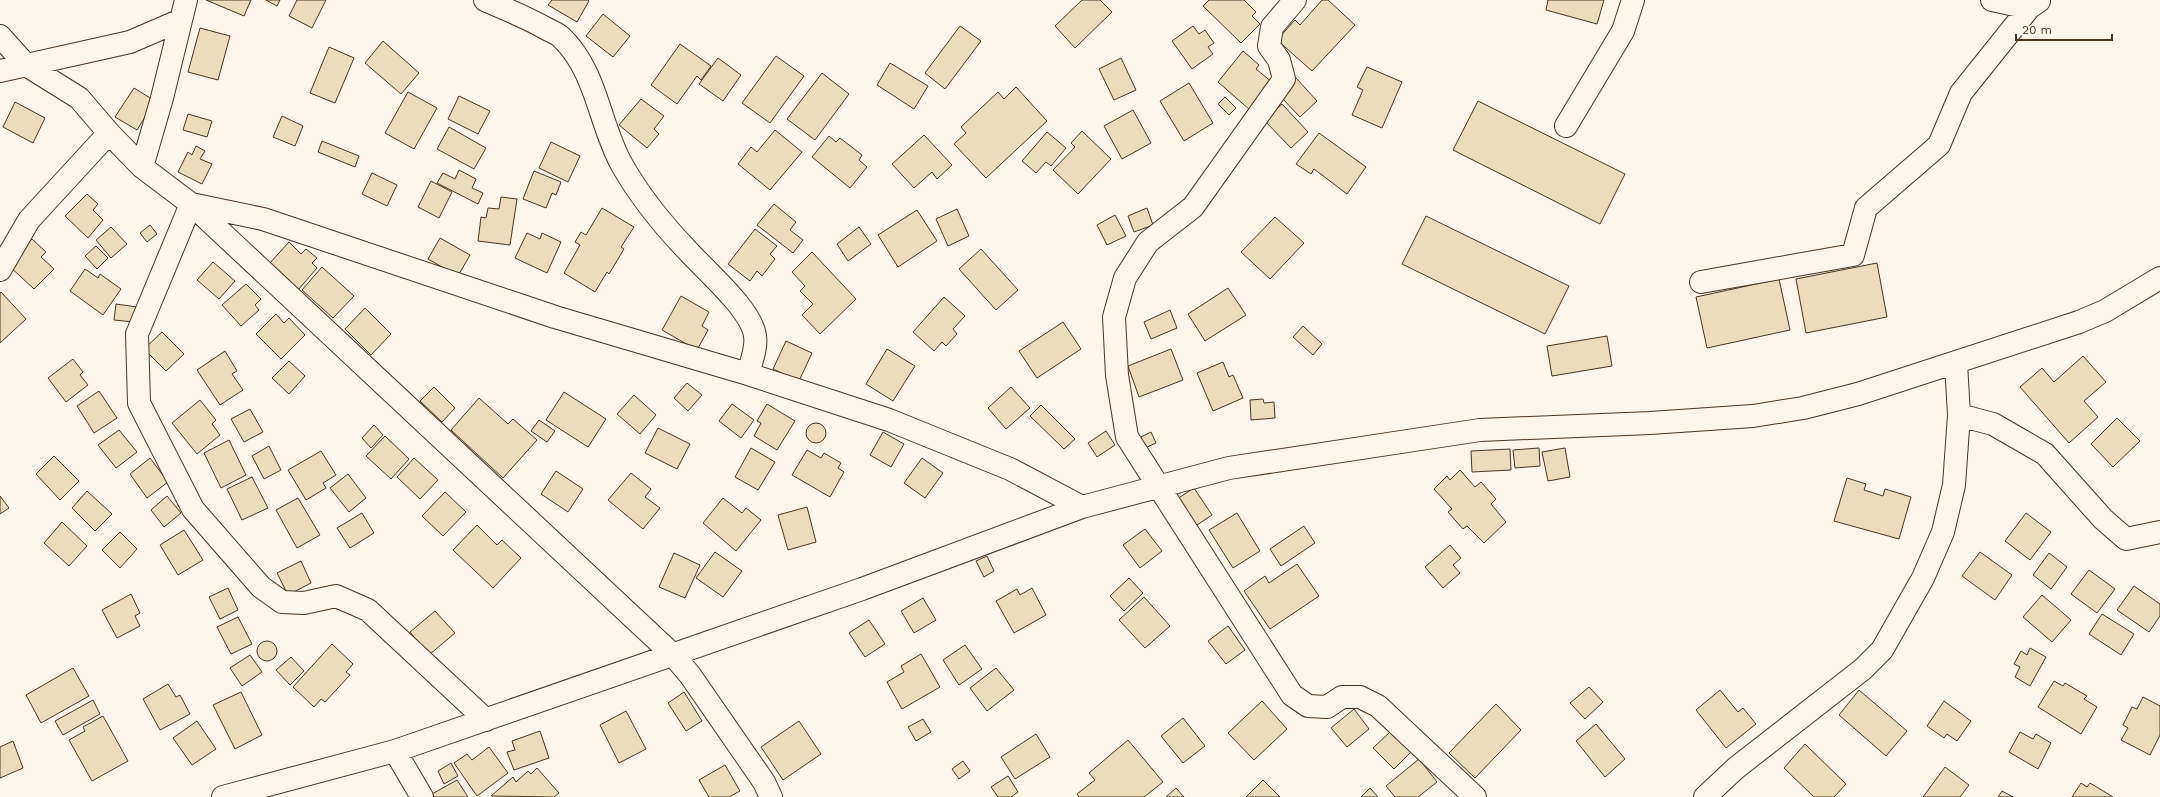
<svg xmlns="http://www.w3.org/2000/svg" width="2160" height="797" font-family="'Work Sans',sans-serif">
<rect width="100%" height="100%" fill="#fbf6e9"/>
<path fill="#ecdcbc" stroke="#4a3520" d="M206 0H251L244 16Z
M266 0H280L277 6Z
M297 0H326L312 28 289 16Z
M552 0H588L589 1 577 22 548 5Z
M1082 0H1100L1112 12 1075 48 1055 26Z
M1209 0H1244L1256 12 1252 16 1260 24 1241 43 1203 6Z
M1322 0H1328L1355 25 1312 71 1277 40 1295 20 1300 25Z
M1548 0H1604L1597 24 1546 10Z
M603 14 630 36 613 57 586 36Z
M960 26 981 41 945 89 925 73Z
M1193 26 1199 34 1205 30 1214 43 1208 47 1213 54 1192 69 1172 41Z
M200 28 230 36 218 80 188 72Z
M383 41 419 73 401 94 365 63Z
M680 44 711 66 701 80 697 76 677 104 651 85Z
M329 47 354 58 335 103 310 93Z
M1243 51 1259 65 1256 69 1273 83 1250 110 1218 82Z
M776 56 804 76 770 123 742 103Z
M718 58 741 75 723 101 699 84Z
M1121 58 1136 90 1114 100 1099 69Z
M890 63 928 86 914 109 877 85Z
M1367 67 1402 82 1382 128 1352 115 1363 90 1357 87Z
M822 73 849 94 815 140 787 119Z
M1296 78 1317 101 1300 117 1278 94Z
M1189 83 1213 123 1184 141 1160 101Z
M1016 87 1047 121 986 178 954 144 966 133 961 127 998 92 1004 99Z
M134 88 155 101 137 130 115 117Z
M408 92 437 108 414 149 385 133Z
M459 96 490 111 478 134 448 119Z
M1225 97 1236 108 1229 115 1218 104Z
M641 99 664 116 654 129 659 134 647 148 619 125Z
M1478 101 1625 174 1600 224 1453 150Z
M15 102 45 118 33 143 3 127Z
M1282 104 1308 132 1291 148 1264 120Z
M1133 110 1151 143 1122 159 1104 126Z
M188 114 212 121 207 137 183 130Z
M282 116 303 126 295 146 273 137Z
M449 127 486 148 474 169 437 149Z
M775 130 802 152 770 190 738 164 751 147 757 152Z
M1082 131 1111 159 1078 194 1053 170 1075 147 1071 143Z
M1047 132 1066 148 1051 166 1046 162 1036 173 1022 161Z
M1319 133 1366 167 1347 194 1314 169 1311 174 1296 164Z
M924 135 952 165 937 179 932 172 914 188 892 164Z
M829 136 836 142 840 138 862 155 859 160 867 167 850 188 812 157Z
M322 141 359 156 355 167 318 152Z
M551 142 580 156 568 182 539 168Z
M196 146 205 151 200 159 212 164 202 184 178 172 188 152 192 155Z
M459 170 476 179 472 188 483 193 478 204 437 183 443 173 455 179Z
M534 171 561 182 556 195 552 193 546 208 523 199Z
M372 173 397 185 387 206 362 194Z
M431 181 452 192 439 218 418 207Z
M87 194 98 204 93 210 103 220 88 238 65 216Z
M501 197 517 199 510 245 478 241 481 217 486 218 488 208 499 209Z
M774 204 796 222 790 230 803 240 793 253 757 225Z
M602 208 634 227 621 247 624 249 609 274 607 272 595 292 564 273 580 245 575 242 581 232 586 235Z
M1147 208 1153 225 1134 232 1128 216Z
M957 209 969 236 948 246 936 219Z
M917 210 937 241 898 267 878 235Z
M1115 215 1126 236 1107 245 1097 225Z
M1426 216 1569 286 1545 334 1402 264Z
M1275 217 1304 243 1270 279 1241 252Z
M150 225 157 234 147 242 140 233Z
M111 227 127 244 111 258 96 240Z
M859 227 871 244 848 261 837 244Z
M755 229 777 246 770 254 775 259 762 276 757 271 750 281 728 264Z
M527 233 540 239 542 233 561 242 547 273 515 258Z
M440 238 470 255 458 276 428 259Z
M32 239 46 252 41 257 54 269 34 289 8 265Z
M289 242 301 254 306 249 317 258 312 263 317 268 298 290 269 264Z
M96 246 108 258 97 269 85 256Z
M981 249 1018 290 996 310 959 269Z
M812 252 856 299 820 334 802 315 813 304 800 291 805 286 792 272Z
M213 262 235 281 219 299 197 280Z
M1877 263 1887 317 1806 333 1796 279Z
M322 267 354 296 333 318 302 290Z
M85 269 98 278 100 274 121 289 103 315 70 291Z
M1779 279 1790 330 1707 348 1696 297Z
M246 284 261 299 255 305 259 310 241 326 222 305Z
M1228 288 1246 315 1205 341 1188 314Z
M1 292 26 319 0 343V293Z
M681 296 709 312 702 326 708 330 697 350 662 330Z
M944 297 965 316 953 329 957 334 946 346 942 342 934 351 913 332Z
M116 304 137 307 134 322 114 320Z
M365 308 391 334 371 355 345 329Z
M1170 310 1177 328 1151 339 1144 322Z
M276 314 284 323 289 318 305 335 281 359 256 334Z
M1063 322 1081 349 1037 378 1019 351Z
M1303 326 1322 344 1313 355 1293 337Z
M162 332 184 354 166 371 144 349Z
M1607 336 1612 366 1552 376 1547 346Z
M786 341 812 353 799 381 773 369Z
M887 349 915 366 893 401 866 384Z
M1171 349 1183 380 1139 397 1128 366Z
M225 351 237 371 232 374 243 390 220 405 197 370Z
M2083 356 2106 382 2084 401 2098 417 2069 443 2020 387 2042 368 2054 382Z
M73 359 83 372 80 375 88 385 66 402 48 378Z
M289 361 305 376 289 394 272 378Z
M1223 362 1229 377 1233 375 1243 398 1213 411 1197 373Z
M687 383 702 395 688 411 674 398Z
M434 387 455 408 442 422 420 401Z
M1011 387 1030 408 1006 429 988 408Z
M99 391 117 418 94 433 77 406Z
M564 392 606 419 588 447 546 420Z
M634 395 656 415 640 434 617 414Z
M479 398 508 424 513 419 537 440 503 478 451 430Z
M1263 399 1264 403 1274 402 1275 418 1251 420 1250 400Z
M200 400 216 420 212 424 220 435 197 454 172 423Z
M732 404 754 420 741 438 719 421Z
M767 404 795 421 777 450 754 436 761 423 757 421Z
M1041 405 1075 439 1064 449 1030 416Z
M250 409 263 432 244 442 231 419Z
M2117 418 2140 441 2113 467 2091 444Z
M539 420 555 431 547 442 531 431Z
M806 433a10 10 0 1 1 20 0a10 10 0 1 1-20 0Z
M374 425 383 435 371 448 362 438Z
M658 428 690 444 677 469 645 453Z
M119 430 137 452 116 468 98 445Z
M1106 431 1115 445 1097 457 1088 443Z
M883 432 904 444 891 467 870 455Z
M1151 432 1156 443 1145 448 1141 437Z
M385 436 409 459 391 479 366 456Z
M229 440 246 475 221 488 204 453Z
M269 446 281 470 264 479 252 456Z
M751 448 775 462 758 490 735 477Z
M1539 448 1540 466 1515 468 1513 450Z
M1565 448 1570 477 1548 481 1542 452Z
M1510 449 1511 470 1472 472 1471 451Z
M807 450 821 458 824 453 841 463 838 468 844 472 830 497 792 475Z
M321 451 336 475 323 483 326 488 306 500 288 470Z
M54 456 79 481 60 500 36 474Z
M150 458 168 482 147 498 130 474Z
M414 458 438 480 420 499 397 477Z
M922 458 943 473 925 498 904 483Z
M1460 470 1475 487 1481 482 1496 499 1491 504 1506 522 1484 543 1467 526 1463 529 1448 512 1452 509 1434 489 1447 476 1450 480Z
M556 471 583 489 568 512 541 494Z
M631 473 651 489 645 497 660 508 643 529 608 500Z
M348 474 366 498 349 512 330 488Z
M252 477 268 508 242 520 227 489Z
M1847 478 1866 484 1864 490 1883 496 1885 489 1911 497 1899 539 1834 521Z
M1194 488 1212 515 1194 527 1177 499Z
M87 491 112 514 95 531 72 508Z
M445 492 466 512 443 536 422 516Z
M0 496 9 508 0 514Z
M167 496 181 513 164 527 151 510Z
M298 498 320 535 297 548 276 510Z
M723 498 742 513 746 508 761 520 736 551 703 523Z
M807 507 816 542 788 550 778 515Z
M362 513 374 533 350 548 337 528Z
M1237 513 1260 551 1233 568 1209 530Z
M2026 513 2051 532 2030 560 2005 541Z
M62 522 87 546 69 566 44 543Z
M477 525 497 545 502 540 521 558 493 588 453 550Z
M1304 526 1315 543 1281 566 1270 549Z
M1145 529 1162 551 1140 568 1123 545Z
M184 530 203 560 178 575 160 545Z
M120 532 137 549 120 568 102 550Z
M1450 545 1461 558 1453 565 1460 573 1443 588 1425 567Z
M715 552 742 571 723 597 696 578Z
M1980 552 2012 575 1995 600 1962 576Z
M674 553 700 565 685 598 659 587Z
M2049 553 2067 567 2051 589 2033 575Z
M987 556 994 571 984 577 976 561Z
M301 561 311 583 288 595 277 573Z
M1297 564 1319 596 1270 629 1244 591 1265 576 1269 583Z
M2089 570 2115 589 2097 613 2071 594Z
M1129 578 1143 593 1124 611 1110 596Z
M2134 586 2160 604V616L2149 632 2117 610Z
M228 588 238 610 220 619 209 597Z
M1032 588 1046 615 1014 633 996 601 1017 589 1020 595Z
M131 594 140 613 135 616 140 626 117 638 102 610Z
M2042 595 2071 620 2052 642 2023 617Z
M1144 597 1170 626 1145 648 1119 620Z
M923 598 936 620 914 633 901 611Z
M435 611 455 633 429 655 410 632Z
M2102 614 2134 634 2121 655 2089 634Z
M238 617 252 644 231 654 217 627Z
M869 620 885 644 865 657 849 633Z
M1228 626 1245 650 1226 664 1208 641Z
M257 651a10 10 0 1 1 20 0a10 10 0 1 1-20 0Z
M332 644 353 664 346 672 350 675 325 702 321 699 314 707 293 687Z
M965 645 982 669 959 685 943 660Z
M2030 648 2046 657 2030 686 2015 677 2020 667 2014 664 2021 651 2027 655Z
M921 654 940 687 902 709 887 682 904 672 901 666Z
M250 655 262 672 242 686 230 668Z
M291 657 304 671 290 685 276 670Z
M73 668 89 696 41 723 26 695Z
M996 668 1014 690 987 711 970 688Z
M2054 681 2063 686 2065 683 2087 696 2084 699 2097 707 2081 734 2038 707Z
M168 684 176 697 180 695 190 714 160 730 143 699Z
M1589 687 1603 702 1585 719 1570 703Z
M1720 690 1738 712 1743 708 1756 724 1726 748 1696 710Z
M1859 690 1907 731 1886 756 1839 715Z
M241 692 262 735 235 749 213 705Z
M684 692 702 721 686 731 668 703Z
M2143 697 2160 706V735L2150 755 2121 740 2128 728 2123 725 2132 707 2137 709Z
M93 700 100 714 63 735 55 721Z
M1262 701 1287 729 1254 760 1228 733Z
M1944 701 1971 721 1957 741 1947 734 1944 738 1927 726Z
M1496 704 1521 730 1475 778 1449 753Z
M1354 709 1369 729 1347 747 1331 728Z
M626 711 646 749 619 763 600 725Z
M103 716 128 761 92 781 69 740 85 731 83 727Z
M1183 718 1205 746 1183 763 1161 736Z
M923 719 931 732 916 741 908 727Z
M197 721 216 749 192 765 173 738Z
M799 721 821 754 783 780 761 747Z
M1596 724 1625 759 1605 777 1576 741Z
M540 731 549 758 514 770 507 752 515 750 512 741Z
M1390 732 1411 752 1394 769 1373 748Z
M2020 732 2033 739 2036 734 2051 743 2038 769 2009 752Z
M1036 734 1050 757 1015 779 1001 757Z
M1128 740 1163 782 1144 797H1079L1077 794 1095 780 1089 773Z
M13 741 23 768 0 778V747Z
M1805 744 1846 784 1834 797H1814L1784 768Z
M489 747 508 773 477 796 454 763 467 754 472 760Z
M1419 759 1437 782 1418 797H1395L1386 786Z
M963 761 970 771 959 779 952 769Z
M451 763 458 776 444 784 438 771Z
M725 765 740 791 729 797H709L699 780Z
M1945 767 1969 785 1960 797H1923Z
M537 768 559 793 554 797 491 796 513 777 516 782 528 771 531 774Z
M1008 776 1018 792 1011 797H998L991 787Z
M457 780 468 797H434L432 794Z
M1263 780 1280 797H1246Z
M2081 783 2087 787 2090 783 2113 797H2072Z
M1176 788 1184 797H1166Z
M1370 788 1378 797H1361Z
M2002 791 2013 797H1998Z"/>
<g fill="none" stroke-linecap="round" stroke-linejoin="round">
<defs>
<path id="minor" d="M485 0C505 9 526 17 545 28 550 31 557 33 561 37 597 71 599 124 622 165 639 195 664 226 688 251 706 271 752 310 755 336 757 348 751 362 748 374
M1295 0 1272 27 1269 46 1279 60 1284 79 1193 207 1148 242 1125 278 1114 317 1117 375 1127 437 1292 695 1308 706 1327 707 1342 697H1360L1378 706 1475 797
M1992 0 2029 8 2039 1
M0 36 26 65 79 98 109 133 142 167 191 204 672 654 690 675 764 782 771 797
M0 71 130 42 181 20
M1566 126 1623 31 1633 0
M142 167 162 98 186 0
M0 270 29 220 109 133
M1701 282 1853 255 1866 208 1939 145 1961 93 2029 8
M1959 415 1993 424 2045 454 2103 519 2126 539 2160 532
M486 720 368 610 336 596 304 603 282 602 261 587 193 509 139 403 137 334 191 204 263 219 555 317 748 374 889 420 1010 469 1082 507
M395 751 422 797
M223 797 395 751 862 589 1082 507 1229 468 1480 430 1650 423 1753 416 1803 408 1858 394 2079 322 2105 311 2160 278
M1705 797 1736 768 1863 669 1882 650 1923 578 1943 532 1954 485 1959 415 1956 363"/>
</defs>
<use href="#minor" stroke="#4a3520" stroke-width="24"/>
<use href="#minor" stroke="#fbf6e9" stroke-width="22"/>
</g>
<path d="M2016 34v6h96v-6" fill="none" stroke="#4a3520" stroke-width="2"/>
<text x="2022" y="34" font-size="12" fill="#4a3520" stroke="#fbf6e9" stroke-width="3" paint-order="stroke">20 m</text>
</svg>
